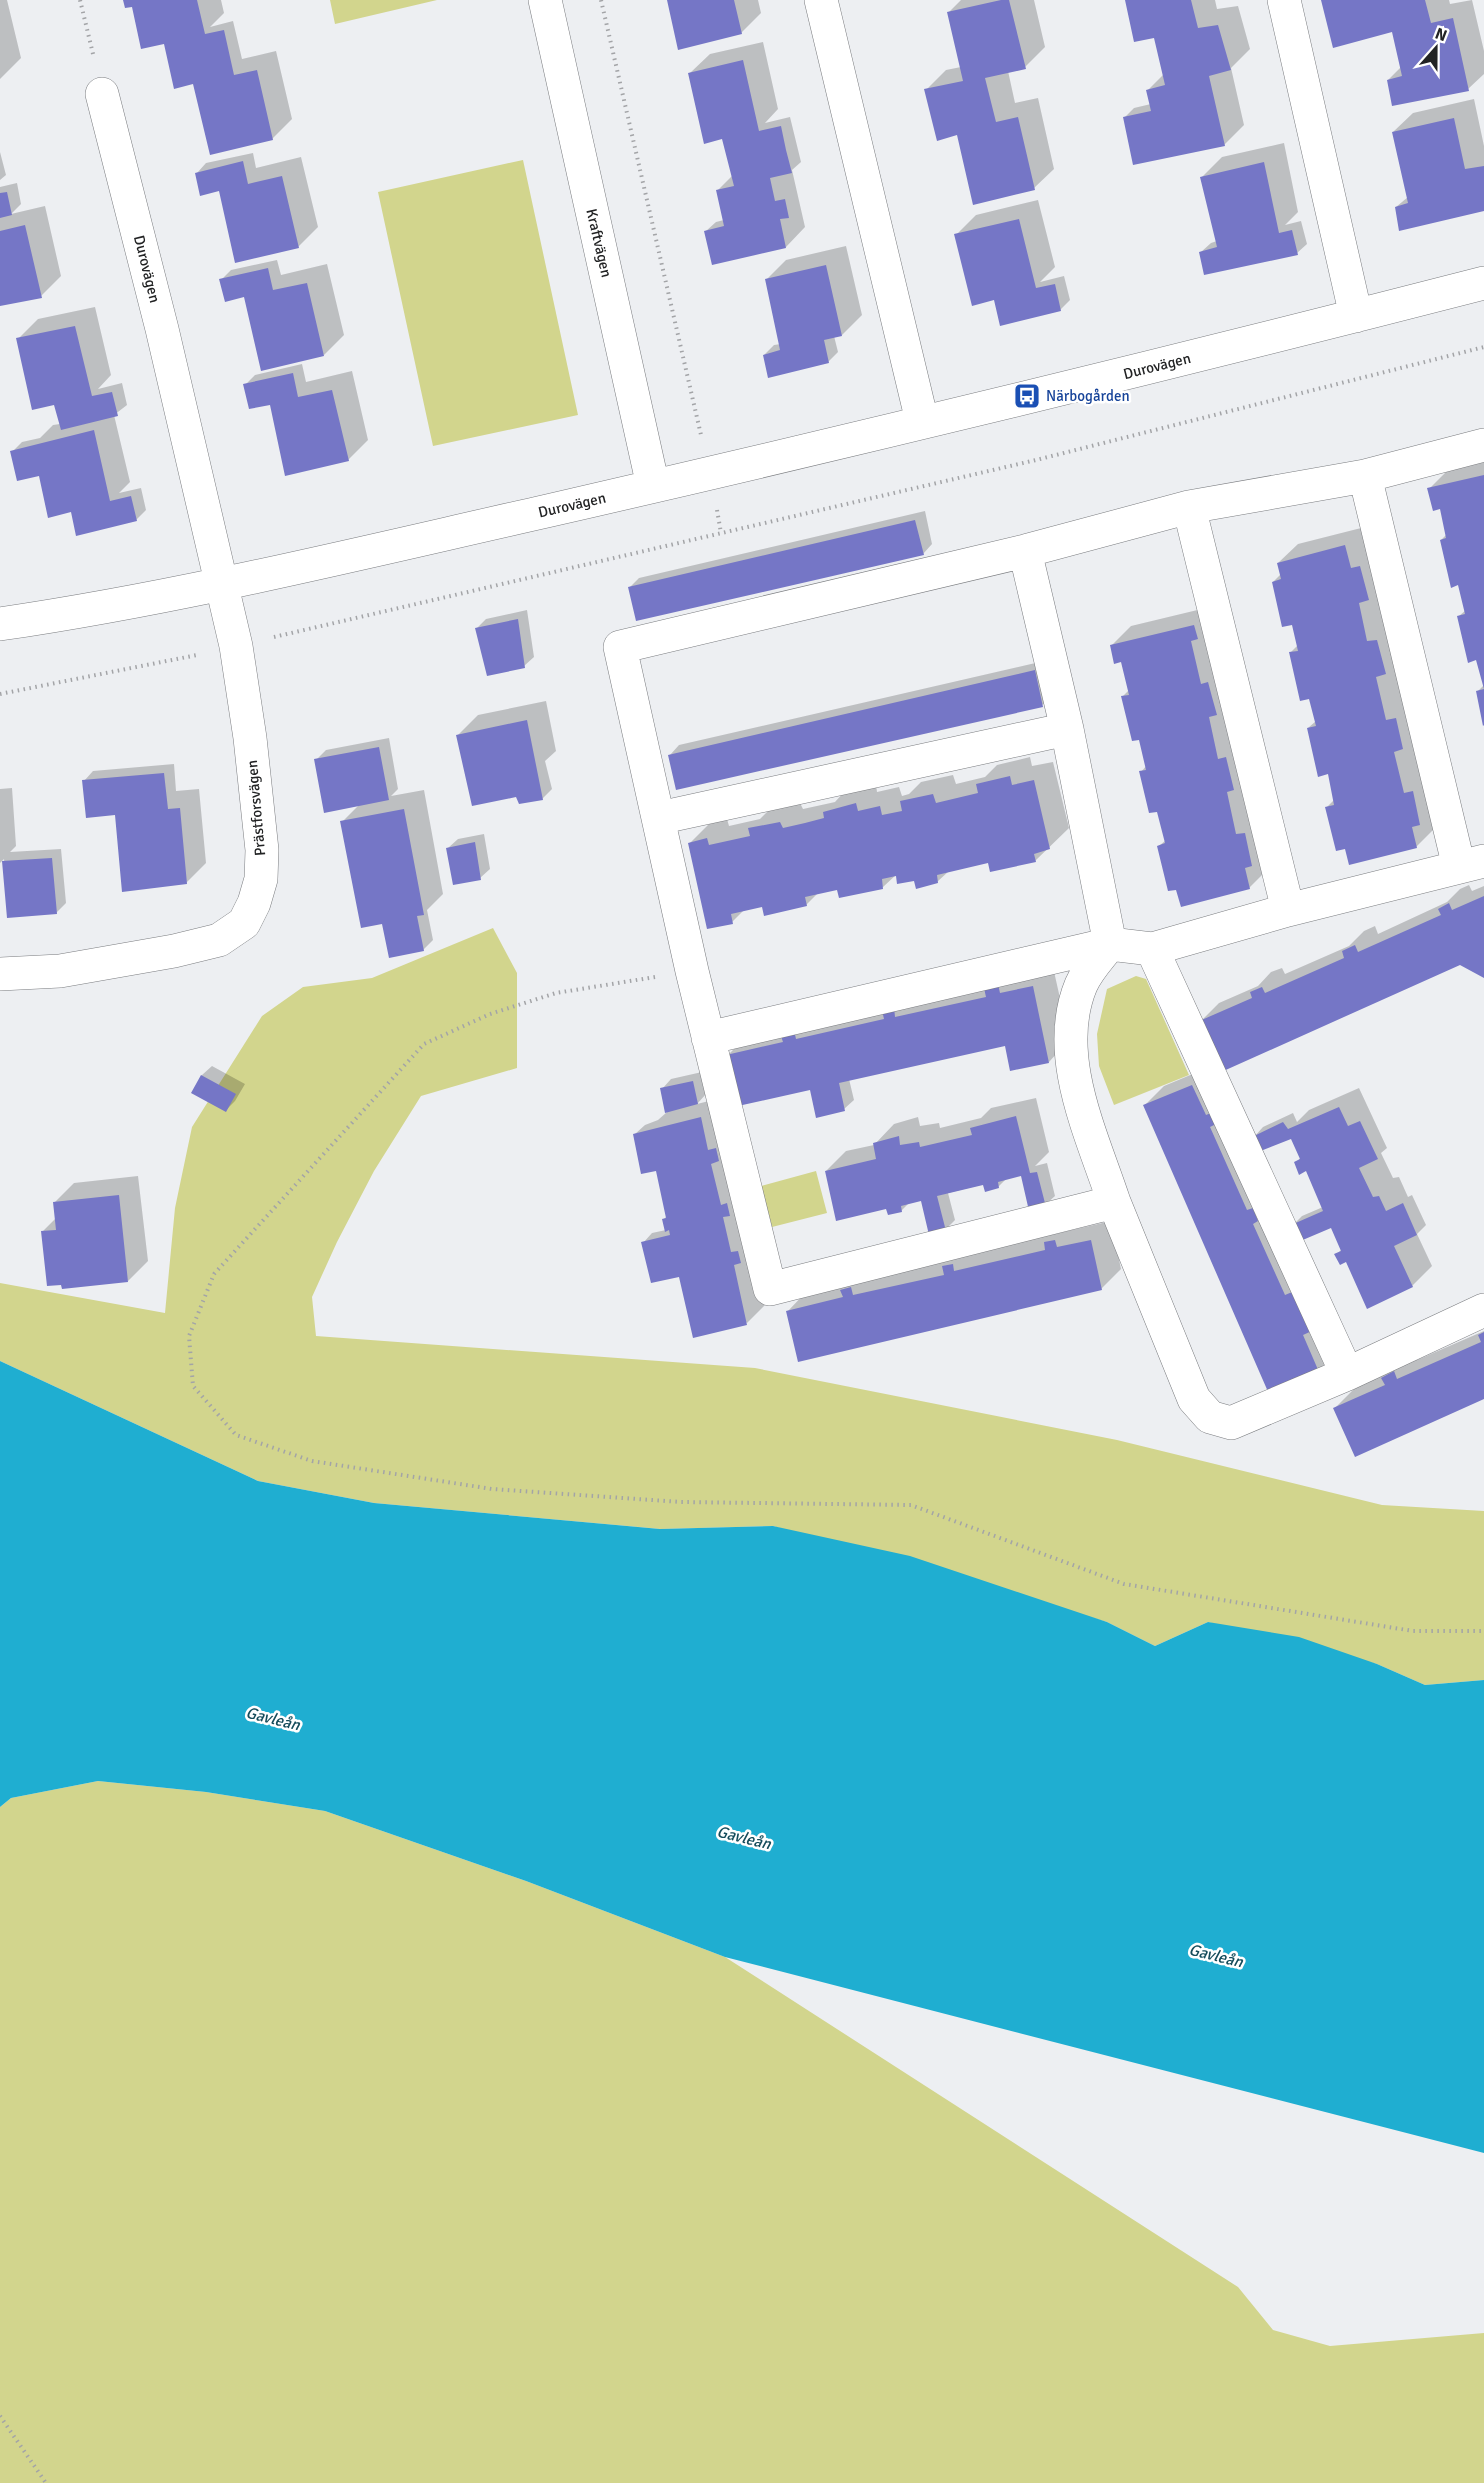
<svg xmlns="http://www.w3.org/2000/svg" width="1484" height="2483" font-family="Signika,sans-serif">
<rect width="100%" height="100%" fill="#edeff2"/>
<path fill="#d2d58d" d="M330 0H437L335 24Z
M523 160 578 415 433 446 378 192Z
M493 928 517 973V1068L421 1096 374 1171 337 1242 312 1297 316 1336 755 1368 1117 1440 1382 1505 1484 1511V1680L1425 1685 1377 1664 1208 1622 1155 1646 1107 1622 773 1526 660 1529 374 1503 258 1481 0 1361V1283L165 1313 175 1208 192 1127 262 1016 303 987 372 978Z
M1136 976 1146 979 1189 1075 1114 1105 1099 1066 1097 1034 1107 989Z
M816 1171 827 1213 772 1227 761 1186Z
M98 1781 206 1792 325 1811 526 1881 725 1957 1238 2287 1273 2330 1330 2346 1484 2333V2483H0V1807L11 1798Z"/>
<path fill="#1faed1" d="M0 1361 258 1481 374 1503 660 1529 773 1526 910 1556 1107 1622 1155 1646 1208 1622 1299 1637 1377 1664 1425 1685 1484 1680V2153L725 1957 526 1881 325 1811 206 1792 98 1781 11 1798 0 1807Z"/>
<path fill="#0003" d="M0 0H7L21 58 0 79Z
M125 0H221L224 13 210 27 233 21 242 59 276 51 292 119 272 139 195 83 166 44 133 6Z
M668 0H758L761 13 741 33Z
M961 0H1034L1045 47 1025 67 1008 71 1015 103 1038 98 1054 169 1034 188 958 134 926 90 946 70 961 67 948 13Z
M1126 0H1215L1217 9 1238 6 1250 49 1231 68 1244 125 1224 145 1124 118 1134 108 1151 104 1148 90 1164 74 1155 36Z
M1323 0H1449L1450 4 1472 0 1484 51V74L1468 89 1388 80 1401 67 1393 30Z
M763 42 778 109 765 123 790 117 801 162 792 170 805 227 786 247 706 231 716 222 724 220 717 191 733 175 724 138 690 73 710 54Z
M1474 99 1484 146V210L1396 207 1408 197 1393 132 1413 113Z
M1284 143 1298 212 1285 225 1301 221 1307 244 1297 253 1201 252 1211 243 1217 241 1202 177 1222 157Z
M0 152 6 175 0 180Z
M253 153 256 168 301 157 318 227 298 247 197 173 206 163Z
M17 183 21 204 11 214 45 206 61 276 41 296 0 305V187Z
M1038 200 1055 267 1040 282 1064 276 1070 300 1060 310 996 301 956 235 976 215Z
M846 246 862 315 842 335 834 336 838 352 828 362 764 355 774 345 781 344 766 280 786 260Z
M277 260 281 275 327 264 344 335 324 355 221 280 231 270Z
M95 307 111 375 98 389 122 383 127 405 114 415 130 482 119 493 141 488 146 510 136 520 72 511 40 474 12 452 22 442 40 438 53 425 60 424 56 406 18 339 38 319Z
M302 364 306 382 352 371 368 440 348 460 245 385 255 375Z
M1484 460V723L1477 692 1484 685 1477 658 1459 616 1466 610 1459 583 1441 540 1447 534 1441 507 1429 489 1449 469Z
M925 511 932 544 923 554 629 588 639 578Z
M1365 527 1436 827 1416 847H1346L1327 807 1335 799 1329 772 1308 728 1316 721 1310 698 1290 653 1298 645 1293 623 1273 582 1281 574 1278 563 1298 544Z
M1214 606 1269 868 1249 888H1177L1159 846 1166 840 1158 811 1141 772 1147 765 1140 738 1123 696 1129 690 1122 660 1111 646 1131 626Z
M527 610 534 657 524 666 476 629 486 619Z
M1044 661 1052 696 1042 705 670 755 679 745Z
M546 701 556 751 545 761 552 789 542 799 518 793 458 735 478 715Z
M389 738 398 789 391 796 424 790 443 894 427 910 433 940 423 950 383 922 342 822 360 804 316 760 326 750Z
M1030 757 1032 766 1053 762 1069 828 1035 861 989 862 949 871 937 882 897 874 883 887 838 888 819 892 806 905 763 906 744 910 732 922 689 844 709 824 727 819 729 826 760 819 770 809 800 803 803 809 826 804 835 802 844 792 876 784 877 792 899 787 902 796 909 794 921 782 953 775 956 784 985 777 997 765Z
M174 764 176 791 199 789 206 863 186 883 84 781 93 771Z
M12 788 16 846 10 852 61 849 66 903 56 913 9 917 4 859 0 863V789Z
M484 834 490 869 480 878 448 848 458 839Z
M1469 885 1472 891 1484 886V976L1460 963 1199 1023 1219 1003 1258 986 1271 972 1282 968 1285 974 1349 946 1364 931 1375 926 1378 934 1447 902 1460 889Z
M1053 967 1064 1016 1054 1026 1058 1052 1049 1062 1006 1044 849 1079 854 1100 844 1109 811 1088 728 1055 747 1036Z
M212 1066 245 1084 235 1101 226 1110 193 1093 202 1075Z
M1212 1066 1338 1351 1318 1371 1145 1105 1164 1086Z
M702 1072 707 1093 697 1104 721 1098 766 1304 747 1323 643 1243 652 1233 666 1230 664 1219 667 1216 657 1170 635 1134 645 1125 658 1120 667 1112 662 1089 671 1079Z
M1359 1088 1387 1148 1381 1153 1393 1178 1399 1177 1408 1197 1412 1195 1426 1225 1417 1234 1432 1266 1412 1286 1336 1255 1342 1249 1332 1226 1293 1225 1302 1216 1323 1207 1306 1169 1296 1163 1301 1157 1292 1136 1254 1137 1263 1127 1293 1113 1297 1122 1309 1110Z
M1036 1098 1049 1152 1035 1166 1047 1163 1055 1196 1045 1205 1027 1172 1007 1178 998 1187 984 1184 948 1193 955 1220 946 1229 922 1199 909 1203 901 1211 887 1207 826 1171 846 1151 874 1145 894 1124 918 1117 920 1126 939 1123 940 1128 981 1118 991 1108Z
M138 1176 148 1261 128 1281 42 1232 56 1218 54 1203 74 1183Z
M1111 1221 1121 1269 1101 1289 788 1311 807 1291Z
M1484 1331V1397L1335 1408 1355 1388 1386 1374 1402 1358 1414 1353 1417 1360Z"/>
<path fill="#7576c6" d="M123 0H197L205 34 224 30 234 75 257 70 273 140 210 155 193 84 174 89 164 44 141 49 132 7 125 8Z
M667 0H734L742 34 678 50Z
M1001 0H1009L1026 69 985 78 996 122 1018 117 1035 190 973 205 957 135 937 141 924 89 963 81 947 12Z
M1125 0H1191L1198 28 1218 25 1231 70 1209 76 1225 146 1133 165 1123 117 1151 111 1146 90 1165 85 1154 38 1134 42Z
M1321 0H1425L1431 23 1453 18 1469 91 1392 106 1387 80 1402 76 1392 32 1333 48Z
M743 60 759 131 781 126 786 150 792 173 770 178 775 201 785 199 789 218 780 219 786 248 712 265 704 231 724 226 716 190 734 186 722 139 704 144 688 73Z
M1454 118 1465 169 1484 166V211L1399 231 1395 207 1408 203 1392 132Z
M243 161 248 184 282 176 299 248 235 263 219 191 200 196 195 173Z
M1264 162 1279 233 1292 230 1298 255 1204 275 1199 252 1217 247 1200 177Z
M7 192 12 215 0 218V193Z
M1019 219 1036 288 1055 284 1061 311 1000 326 994 300 972 306 954 234Z
M25 225 42 298 0 306V231Z
M826 265 842 336 824 340 829 363 768 378 763 355 780 350 765 279Z
M268 268 273 290 307 283 324 356 261 371 244 297 225 302 219 279Z
M75 326 92 396 112 392 118 416 61 430 54 405 32 410 16 338Z
M293 373 298 397 332 390 349 461 285 476 270 405 249 409 243 384Z
M94 430 110 501 131 496 137 521 76 536 71 512 48 518 39 476 17 481 10 451Z
M1484 475V725L1483 726 1476 691 1484 689 1476 660 1468 663 1457 616 1465 614 1458 585 1451 588 1440 540 1446 538 1440 509 1433 511 1427 488Z
M915 520 924 555 636 621 628 587Z
M1345 545 1351 568 1360 566 1369 600 1359 603 1367 641 1377 640 1386 674 1376 677 1386 720 1396 718 1403 749 1394 752 1404 793 1413 791 1420 825 1412 827 1417 848 1349 865 1345 849 1336 851 1325 807 1334 805 1328 774 1318 777 1307 728 1316 726 1309 699 1300 701 1289 652 1298 651 1292 625 1282 627 1272 582 1281 579 1277 563Z
M518 619 525 668 487 676 475 628Z
M1194 625 1198 639 1191 641 1201 684 1208 682 1212 697 1217 715 1209 717 1218 759 1226 757 1234 790 1227 792 1236 834 1245 833 1252 866 1245 868 1250 889 1181 907 1176 890 1168 891 1157 846 1165 843 1157 812 1149 813 1139 771 1146 770 1139 740 1132 741 1121 696 1129 695 1121 662 1114 664 1110 645Z
M1035 670 1043 707 676 790 668 755Z
M527 720 543 800 519 804 516 797 472 806 456 735Z
M379 747 389 800 324 813 314 759Z
M164 773 168 809 180 808 187 884 122 892 115 815 86 818 82 780Z
M1010 776 1012 785 1034 780 1050 849 1034 854 1036 862 990 872 988 863 937 875 938 883 916 889 914 881 897 884 896 876 882 879 883 889 839 898 837 890 805 897 807 906 764 916 762 907 731 914 733 924 707 929 688 843 707 838 709 845 750 836 748 828 780 822 783 828 805 823 824 818 823 812 856 803 858 811 880 806 882 815 902 811 900 801 933 794 936 803 978 793 976 784Z
M404 809 424 915 417 916 424 951 389 958 382 924 361 928 340 821Z
M475 842 481 880 453 885 446 848Z
M52 858 57 914 7 918 2 861Z
M1484 896V978L1460 965 1219 1073 1197 1022 1252 998 1250 992 1262 987 1265 993 1344 958 1342 951 1355 945 1358 952 1441 915 1438 909 1449 903 1452 910Z
M998 984 1000 993 1033 986 1049 1063 1010 1071 1005 1046 839 1083 845 1111 816 1118 810 1090 738 1106 726 1055 783 1042 780 1033 794 1030 796 1039 884 1019 882 1010 894 1007 895 1017 986 997 984 988Z
M201 1075 236 1094 226 1112 191 1093Z
M693 1081 698 1104 665 1113 660 1088Z
M1192 1085 1206 1115 1211 1113 1216 1124 1210 1127 1247 1210 1253 1208 1258 1221 1253 1224 1285 1295 1297 1290 1314 1330 1303 1335 1319 1372 1269 1394 1143 1105Z
M1339 1107 1348 1126 1360 1121 1378 1159 1359 1168 1373 1197 1379 1196 1386 1211 1403 1203 1417 1235 1394 1246 1413 1287 1367 1309 1346 1262 1340 1265 1334 1254 1341 1251 1331 1228 1298 1242 1291 1225 1323 1211 1306 1171 1299 1175 1294 1162 1300 1159 1291 1139 1258 1152 1252 1137 1283 1122 1288 1129Z
M1016 1116 1030 1173 1037 1172 1046 1207 1029 1211 1021 1176 998 1182 999 1188 985 1192 983 1185 937 1196 946 1231 929 1235 921 1201 901 1206 902 1212 888 1215 886 1209 836 1221 825 1171 876 1159 873 1143 899 1136 900 1145 919 1142 920 1147 972 1135 970 1128Z
M701 1117 708 1150 716 1148 719 1161 711 1164 721 1205 727 1203 730 1216 723 1217 731 1252 738 1251 741 1263 734 1265 747 1325 693 1338 679 1277 651 1283 641 1242 670 1235 669 1230 665 1232 662 1219 666 1218 656 1171 641 1174 633 1134Z
M119 1195 128 1282 62 1289 61 1285 47 1286 41 1231 56 1230 53 1202Z
M1055 1240 1057 1247 1091 1240 1102 1290 798 1362 786 1311 843 1297 840 1290 851 1287 853 1295 944 1275 942 1266 953 1264 954 1271 1045 1250 1044 1242Z
M1484 1332V1399L1355 1457 1333 1408 1385 1385 1381 1378 1394 1371 1397 1379 1481 1342 1478 1335Z"/>
<g fill="none" stroke-linecap="round" stroke-linejoin="round">
<defs>
<path id="minor" d="M545 0 653 486
M821 0 922 421
M1284 0 1356 316
M1484 445 1365 476 1189 507 1025 551 620 647 692 971 770 1289 1114 1202C1092 1135 1052 1055 1081 985 1088 969 1100 957 1110 944L1152 949 1288 910 1484 861
M1365 476 1459 867
M1189 507 1288 910
M0 624C184 597 365 552 547 511 860 439 1173 363 1484 283
M659 818 1067 729
M1152 949 1347 1374
M0 974 60 971 174 951 219 940 244 923 254 903 261 879 262 850 250 738 236 646 162 329 102 94
M708 1038 1110 944 1067 729 1025 551
M1114 1202 1194 1399 1210 1417 1231 1423 1347 1374 1484 1310"/>
</defs>
<use href="#minor" stroke="#7b7d80" stroke-width="34"/>
<path stroke="#a3a4a7" stroke-width="4" stroke-dasharray="1.5 4.5" stroke-linecap="butt" d="M80 0 94 58
M601 0 701 435
M717 510 721 533
M274 637 1036 460 1484 347
M0 694 197 655
M655 977 556 993 490 1014 424 1044 214 1274 189 1336 193 1386 236 1435 312 1461 492 1489 681 1502 911 1505 1124 1584 1413 1631H1484
M0 2416 46 2483"/>
<use href="#minor" stroke="#fff" stroke-width="33"/>
</g>
<defs>
<symbol id="bus-square" viewBox="-11 -11 22 22"><rect x="-9" y="-9" width="18" height="18" rx="4" fill="#1a4fb4" stroke="#fff"/><path d="M-5-6H5V4H4V6H2V4H-2V6H-4V4H-5ZM-3.5-4V0h7V-4ZM-3.5 1.2v1.5H-2V1.2ZM2 1.2v1.5H3.5V1.2Z" fill="#fff"/></symbol>
</defs>
<g fill-rule="evenodd">
<use href="#bus-square" x="1012" y="381" width="30" height="30"/>
</g>
<g text-anchor="middle" stroke-width="5" stroke-linejoin="round" paint-order="stroke">
<g font-size="15" fill="#222324" stroke="#fff">
<text transform="translate(599 243) rotate(77)" y="5">Kraftvägen</text>
<text transform="translate(147 269) rotate(76)" y="5">Durovägen</text>
<text transform="translate(1157 366) rotate(-14)" y="5">Durovägen</text>
<text transform="translate(572 505) rotate(-13)" y="5">Durovägen</text>
<text transform="translate(256 808) rotate(-95)" y="5">Prästforsvägen</text>
</g>
<g font-size="15" fill="#164399" stroke="#fff" text-anchor="start">
<text x="1046" y="401">Närbogården</text>
</g>
<g font-size="16" font-style="italic" fill="#154c5b" stroke="#fff">
<text transform="translate(273 1718) rotate(14)" y="6">Gavleån</text>
<text transform="translate(744 1837) rotate(14)" y="6">Gavleån</text>
<text transform="translate(1216 1955) rotate(14)" y="6">Gavleån</text>
</g>
</g>
<g transform="translate(1436 48) rotate(21)" stroke="#ffffff" stroke-width="4.5" paint-order="stroke">
<path d="M0-4.5L10 22L0 15L-10 22Z" fill="#222324"/>
<text y="-9" font-size="16" font-weight="bold" text-anchor="middle" fill="#222324">N</text>
</g>
</svg>
